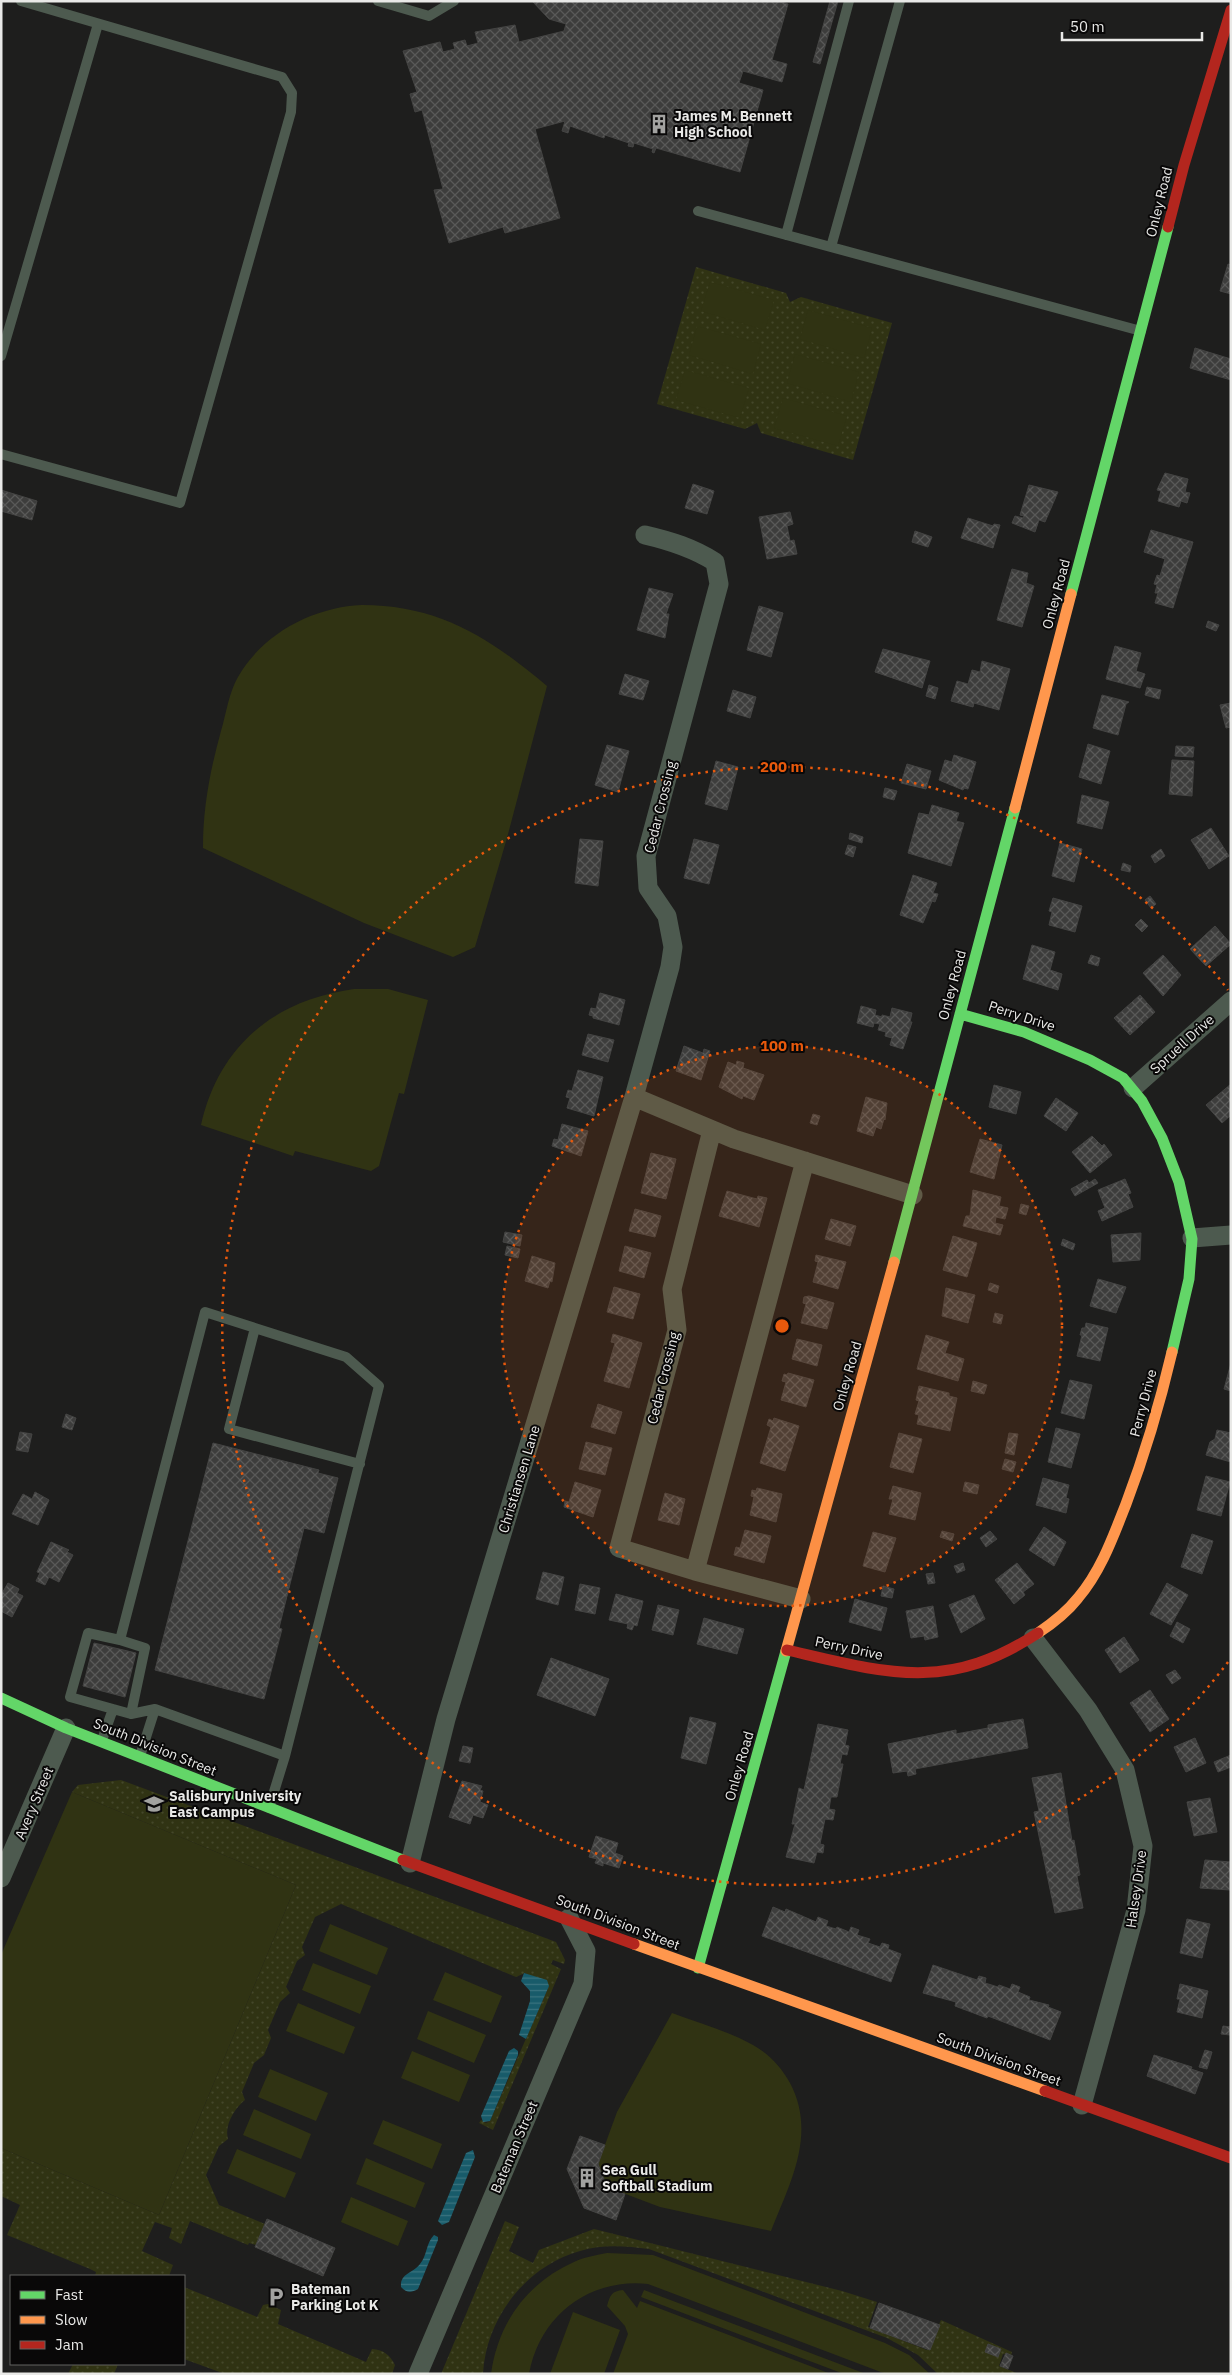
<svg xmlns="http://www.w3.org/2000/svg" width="1232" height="2375" font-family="'IBM Plex Sans',sans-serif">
<defs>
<pattern id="green-dots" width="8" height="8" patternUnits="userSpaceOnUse" patternTransform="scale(1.25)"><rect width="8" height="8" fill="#303313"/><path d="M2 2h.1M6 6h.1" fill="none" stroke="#44472a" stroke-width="1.8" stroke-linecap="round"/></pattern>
<pattern id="water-rules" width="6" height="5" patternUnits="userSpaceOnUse" patternTransform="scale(1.25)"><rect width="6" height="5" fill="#185b6a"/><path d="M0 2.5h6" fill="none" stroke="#3a737f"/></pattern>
<pattern id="building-cross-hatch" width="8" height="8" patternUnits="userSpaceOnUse" patternTransform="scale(1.25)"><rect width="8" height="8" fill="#3d3d3c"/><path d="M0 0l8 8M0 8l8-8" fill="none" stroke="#595958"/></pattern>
</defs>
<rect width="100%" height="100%" fill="#1e1e1d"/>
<path fill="url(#green-dots)" d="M696 267 786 293 790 302 801 297 892 323 853 460 761 433 757 423 745 429 657 404Z
M121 1780 556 1942 565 1960 564 1964 553 1960 551 1964 561 1969 493 2130 479 2123 481 2120 486 2123 490 2121 549 1986 525 1973 516 1977 341 1904 315 1917 302 1947 305 1955 297 1961 286 1987 290 1993 280 2002 268 2030 271 2038 264 2055 254 2063 242 2092 245 2100C235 2108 224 2125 228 2139L219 2146 206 2175 219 2205 265 2224 256 2245 249 2243 248 2245 190 2221 181 2244 169 2238 172 2228 155 2222 142 2251 173 2265 169 2276H95L96 2272 90 2269 7 2235 20 2205 1 2196V2148L159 2215 296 1885 72 1792 78 1785Z
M505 2221 519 2227 509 2251 533 2263 539 2250 594 2229 842 2291 877 2302 868 2327 927 2350 941 2320 1012 2352 1011 2356 1003 2354 999 2366 1019 2374H938L918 2355 887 2338 649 2249C625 2246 603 2244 580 2251 526 2266 486 2318 483 2374H441Z
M184 2287 257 2317 263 2305 268 2304 281 2310 278 2324 366 2362 372 2349C384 2350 390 2355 395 2365L392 2374H225L184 2359Z
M73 2364H118L114 2374H68Z"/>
<path fill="#303313" d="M710 282 774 300 765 330 701 311Z
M808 310 872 328 864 358 800 339Z
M697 326 761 344 753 374 689 355Z
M795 354 859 372 851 402 787 383Z
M685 370 749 388 740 418 676 400Z
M783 398 847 416 838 446 774 428Z
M362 605C439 605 490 638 547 686L507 838 475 947 453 957 364 923 203 848C203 807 210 771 221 731 226 714 229 692 238 677 263 633 314 607 362 605Z
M354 989H388L428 1000 404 1094 399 1093 379 1166 371 1171 295 1151 293 1156 201 1125C219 1045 275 1000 354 989Z
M72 1792 296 1885 159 2215 1 2148V1955Z
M330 1924 388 1948 377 1975 319 1951Z
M313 1963 371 1986 360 2014 302 1990Z
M445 1972 502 1996 491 2023 433 2000Z
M298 2003 355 2027 344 2054 286 2031Z
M428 2011 486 2035 474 2063 417 2039Z
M672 2013C699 2023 728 2031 753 2045 769 2054 781 2067 790 2083 817 2134 790 2183 771 2231L660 2207 607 2187 598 2164 617 2112Z
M412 2051 470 2075 459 2102 401 2078Z
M270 2069 328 2093 316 2121 258 2097Z
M254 2109 311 2134 301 2159 243 2135Z
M383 2120 442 2144 432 2169 373 2144Z
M237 2149 296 2173 285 2198 227 2173Z
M366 2158 425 2183 415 2208 356 2184Z
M351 2197 408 2221 398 2246 341 2222Z
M607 2253 653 2255 885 2343 909 2355 930 2374H886L648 2284C589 2278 540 2315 529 2374H491C498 2323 527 2283 574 2262 584 2257 597 2255 607 2253Z
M623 2290 637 2308 640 2301 831 2374H613L628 2334 625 2326 607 2306C610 2295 612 2291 623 2290Z
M644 2290 866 2374H844L641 2297Z
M573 2312 620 2330 604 2374H550Z"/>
<path fill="url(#water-rules)" d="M524 1973 547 1980 549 1986 526 2039 519 2035 530 2001V1991L521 1981Z
M514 2048 518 2051V2055L490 2121 483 2122 481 2116 509 2051Z
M473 2150 475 2157 449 2222 442 2225 438 2221 466 2153Z
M434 2235 438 2237V2240L418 2289C411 2293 407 2293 401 2287 400 2273 412 2274 420 2264 427 2256 426 2243 434 2235Z"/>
<path fill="url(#building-cross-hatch)" stroke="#444443" d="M532 1H778L788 4 772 60 787 64 782 82 743 71 739 83 763 90 740 172 656 148 654 153 652 152 653 149 634 143 633 147 628 146 629 143 605 135 604 138 570 126 568 133 562 131 565 121 535 129 560 218 505 233 503 227 449 243 434 190 443 189 422 110 415 112 410 94 417 92 403 51 440 42 443 52 455 49 453 43 465 40 467 46 478 43 475 32 515 25 519 42 564 31 566 24 549 19Z
M830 1H838L820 64 813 62Z
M1228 264 1231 265V294L1220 291Z
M1195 348 1231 359V380L1190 368Z
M1165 473 1188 479 1185 492 1190 493 1187 503 1181 501 1179 507 1158 501 1161 491 1157 490Z
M693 484 714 491 707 514 685 508Z
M1029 485 1058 492 1045 522 1039 520 1035 532 1012 523 1015 516 1023 518 1024 516 1020 515Z
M1 490 37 501 32 520 1 511Z
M790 512 793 524 787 526 790 541 794 540 797 554 767 559 759 517Z
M968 518 993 526 994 524 1000 525 993 548 961 538Z
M1151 530 1193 542 1173 608 1155 603 1158 593H1155L1157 585 1154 584 1157 575 1160 576 1165 559 1144 552Z
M915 531 932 537 928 547 912 542Z
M1012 569 1028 573 1026 583 1034 586 1022 627 997 620Z
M649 588 673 594 666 614H669L665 638 637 630Z
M759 606 783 613 771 657 747 650Z
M1208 621 1219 625 1216 631 1206 627Z
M1115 646 1141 653 1136 671 1145 674 1140 688 1106 679Z
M883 649 930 661 922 688 875 672Z
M982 661 1010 669 999 710 974 703 973 707 951 701 957 681 968 684 972 670 980 672Z
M625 674 649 681 643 700 619 694Z
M929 685 938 688 935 699 926 696Z
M1147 687 1161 690 1159 699 1145 695Z
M733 690 756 697 750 718 727 711Z
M1102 695 1129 702 1126 704 1118 735 1093 728Z
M1231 703V727L1226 728 1220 705Z
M1088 744 1110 751 1101 784 1079 777Z
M607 745 629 751 618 792 595 785Z
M1176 746 1194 747 1193 757 1175 756Z
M954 755 976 762 968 789 964 788 963 790 939 780 945 760 952 762Z
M1172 760 1194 761 1192 796 1169 794Z
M716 761 738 767 727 810 705 804Z
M907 764 931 771 926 789 901 783Z
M885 788 897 791 894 800 883 797Z
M1082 795 1109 802 1102 829 1077 823Z
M932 805 959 813 956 821 964 823 951 866 908 853 919 813 929 815Z
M1211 828 1229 856 1209 869 1191 840Z
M850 833 863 837 862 843 849 839Z
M580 839 603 841 598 886 575 883Z
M694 839 719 845 709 884 684 878Z
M1060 843 1082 849 1074 882 1052 876Z
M848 845 856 847 853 857 845 854Z
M1161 849 1165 856 1155 863 1151 856Z
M1123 863 1131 866 1130 872 1121 870Z
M913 875 937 883 933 893 938 894 935 902 932 901 923 923 900 915Z
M1150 896 1156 904 1151 908 1145 900Z
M1053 898 1082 906 1075 932 1049 925 1052 912 1049 911Z
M1141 919 1148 926 1142 932 1135 925Z
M1215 926 1231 944 1206 966 1190 949Z
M1032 945 1055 952 1050 970 1062 974 1058 990 1023 979Z
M1091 955 1100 958 1098 966 1088 963Z
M1163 955 1181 975 1163 996 1143 973Z
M600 993 625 1000 619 1025 593 1018V1016L589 1015 591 1008 596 1009Z
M1140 995 1155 1012 1130 1035 1114 1018Z
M861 1006 876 1010 875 1015 882 1017V1015L890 1017 892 1008 912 1013 910 1022H912L903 1049 890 1045 892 1038 885 1036 886 1032 878 1030 880 1024 874 1023 873 1027 857 1023Z
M588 1034 614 1040 608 1062 582 1055Z
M684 1046 703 1053 704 1049 710 1051 701 1080 676 1071Z
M737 1061 744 1063 743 1068 764 1075 754 1100 743 1096 742 1099 719 1087 728 1062 736 1065Z
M578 1070 603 1077 594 1116 567 1108 570 1098 566 1097 568 1090 572 1091Z
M1231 1084V1115L1222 1123 1206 1105Z
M994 1085 1021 1092 1016 1114 989 1107Z
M866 1097 887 1103 885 1120 884 1119 881 1129 876 1127 873 1136 857 1131Z
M1056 1098 1078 1113 1066 1131 1044 1116Z
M813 1114 820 1116 817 1125 810 1123Z
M562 1124 588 1131 581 1156 552 1146 554 1139 558 1140Z
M1092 1136 1102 1146 1104 1144 1112 1155 1090 1173 1072 1152Z
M980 1139 1002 1145 994 1179 970 1172Z
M651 1153 676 1159 666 1199 641 1193Z
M1095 1179 1098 1183 1075 1196 1071 1189 1087 1180 1089 1183Z
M1125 1179 1131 1193 1128 1194 1133 1207 1102 1221 1098 1211 1105 1208 1098 1190Z
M973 1190 1001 1197 999 1206 1008 1208 1005 1219 996 1217 995 1223 1003 1225 1000 1235 963 1226 966 1216H970Z
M727 1191 757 1199 758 1196 767 1198 759 1227 719 1216Z
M1021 1204 1029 1206 1026 1215 1019 1213Z
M635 1209 661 1216 655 1237 629 1231Z
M831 1219 856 1226 850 1246 825 1239Z
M505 1232 522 1235 520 1246 503 1242Z
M1141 1233 1140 1260 1113 1262 1111 1235Z
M953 1236 977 1243 967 1277 943 1270Z
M1063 1239 1075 1244 1073 1250 1061 1245Z
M507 1246 520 1249 518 1258 505 1255Z
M625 1246 651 1253 644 1278 619 1271Z
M816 1255 846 1262 838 1289 813 1282 818 1262 815 1261Z
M532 1256 555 1263 552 1282 550 1281 548 1288 525 1281Z
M1098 1279 1126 1287 1116 1313 1090 1306Z
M990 1283 999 1286 997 1293 988 1290Z
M614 1287 640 1294 633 1319 607 1312Z
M946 1288 975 1295 968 1323 942 1316Z
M809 1296 834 1303 827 1329 801 1323 806 1304 803 1303 804 1297Z
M995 1313 1003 1315 1001 1324 993 1322Z
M1086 1323 1108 1328 1100 1361 1077 1356 1082 1335H1080L1082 1328H1085Z
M613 1334 642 1343 629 1388 604 1381 615 1343 611 1342Z
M926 1335 949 1342 945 1353 964 1359 958 1381 917 1369Z
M797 1339 822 1345 817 1366 792 1359Z
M1231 1363V1391L1224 1389Z
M788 1373 814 1380 806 1407 781 1400 786 1382 782 1381 784 1374 787 1375Z
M1070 1380 1092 1385 1084 1419 1061 1413Z
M973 1381 987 1385 984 1394 971 1391Z
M919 1386 949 1393V1396L957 1398 950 1431 917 1424 919 1415 915 1414 919 1401 916 1400Z
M598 1404 622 1412 615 1434 591 1427Z
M66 1414 76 1418 72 1430 62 1427Z
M774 1418 799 1426 785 1471 760 1463 771 1427 767 1425 769 1419 773 1421Z
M1056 1428 1080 1434 1071 1468 1048 1462Z
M1217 1430 1231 1433V1462L1206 1455 1210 1442 1215 1439Z
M20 1432 32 1434 28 1452 16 1450Z
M899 1433 922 1439 913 1473 890 1467Z
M1009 1433 1018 1434 1014 1455 1005 1453Z
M586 1442 612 1448 605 1475 579 1469Z
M213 1443 319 1470 318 1473 338 1478 324 1533 304 1528 279 1628 282 1629 264 1699 155 1670Z
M1005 1459 1016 1462 1013 1472 1002 1469Z
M1206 1476 1230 1482 1221 1516 1197 1510Z
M1043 1478 1069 1485 1066 1498 1069 1499 1066 1513 1036 1505Z
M575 1482 601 1490 593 1517 564 1507 565 1501 569 1502Z
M965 1482 979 1485 977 1494 963 1491Z
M893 1486 921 1493 915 1520 889 1514 893 1499H889Z
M757 1488 782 1494 776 1522 750 1515 754 1497 751 1496 752 1490 756 1491Z
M35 1492 49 1500 38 1525 12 1514 23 1494 32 1499Z
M665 1493 685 1499 679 1525 658 1520Z
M1044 1527 1066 1542 1054 1566 1029 1550Z
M745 1530 771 1536 764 1563 734 1555 736 1547 740 1548Z
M942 1531 954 1534 952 1541 940 1537Z
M990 1531 997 1539 986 1547 980 1538Z
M873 1532 896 1538 885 1572 863 1566Z
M1192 1534 1213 1541 1202 1574 1181 1567Z
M51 1542 69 1550 67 1552 73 1555 59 1582 49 1577 45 1585 36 1581 40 1573 37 1572Z
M963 1563 965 1570 957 1573 954 1566Z
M1017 1563 1034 1584 1023 1592 1025 1595 1014 1604 995 1580Z
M543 1572 564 1577 558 1605 536 1599Z
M933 1573 935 1583 928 1584 926 1574Z
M8 1583 19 1589 17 1593 23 1596 12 1617 1 1611V1595Z
M1167 1583 1188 1595 1171 1625 1150 1614Z
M580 1584 600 1588 595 1614 575 1610Z
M883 1586 894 1589 892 1598 881 1596Z
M616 1594 643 1601 637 1626 634 1625 632 1630 627 1628 628 1624 609 1620Z
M974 1595 985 1619 961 1633 949 1605Z
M855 1599 887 1608 881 1631 849 1622Z
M658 1605 679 1610 673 1635 652 1630Z
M933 1606 938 1637 925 1640 924 1636 911 1638 906 1611Z
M704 1618 744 1629 737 1654 697 1644Z
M1177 1622 1190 1629 1183 1643 1170 1636Z
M1124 1637 1139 1660 1120 1673 1105 1650Z
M94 1643 136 1653 125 1697 83 1686Z
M551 1658 609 1679 595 1716 537 1695Z
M1175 1670 1181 1678 1172 1684 1166 1675Z
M1150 1690 1169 1719 1150 1732 1130 1703Z
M690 1717 716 1723 706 1764 681 1758Z
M1023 1719 1028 1748 915 1769 916 1774 908 1776 907 1771 893 1773 888 1744 956 1730V1734L988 1728V1725Z
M818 1724 848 1730 845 1745 849 1746 847 1755 842 1754 840 1764H843L837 1797H831L829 1809 835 1810 833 1820 825 1819 820 1844 824 1845 823 1853 817 1852 814 1863 786 1857 795 1824H792L799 1788 804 1790Z
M1195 1738 1206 1763 1186 1772 1174 1747Z
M463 1746 473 1748 470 1763 459 1761Z
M1231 1755V1767L1218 1772 1214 1762Z
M1061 1773 1072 1841 1074 1840 1080 1875 1077 1876 1083 1908 1055 1913 1034 1812 1039 1811 1032 1778Z
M462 1781 482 1786 480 1790 483 1791 480 1802 488 1805 483 1818 473 1815 470 1824 449 1817Z
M1210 1798 1217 1832 1194 1836 1187 1802Z
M596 1836 618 1843 615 1853 623 1856 619 1868 603 1863V1866L595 1863 597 1859 589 1857Z
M1205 1860 1231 1862 1230 1890 1200 1888Z
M773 1907 785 1912 786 1909 816 1922 818 1917 828 1921 826 1926 836 1929 837 1927 849 1932 851 1927 859 1930 857 1935 870 1939 868 1943 880 1947 882 1943 889 1945 888 1949 901 1954 891 1982 762 1936Z
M1187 1919 1210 1924 1202 1958 1180 1953Z
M933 1965 977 1980 979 1976 986 1978 985 1983 998 1987 999 1985 1010 1989 1012 1984 1020 1987 1018 1992 1030 1997 1029 2000 1049 2005 1048 2007 1061 2012 1050 2040 988 2016 987 2018 955 2006 956 2002 923 1993Z
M1180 1984 1208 1991 1202 2018 1177 2012 1180 1999H1177Z
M1223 2026 1231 2027 1230 2035 1221 2034Z
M1205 2050 1212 2052 1207 2069 1199 2067Z
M1154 2055 1192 2067 1191 2069 1203 2073 1195 2094 1147 2076Z
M580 2136 605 2145 598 2164 607 2187 625 2194 616 2220 584 2208 567 2169Z
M267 2219 335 2248 323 2276 255 2247Z
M879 2303 940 2325 930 2350 870 2328Z
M988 2344 1001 2349 998 2357 985 2352Z
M1006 2353 1013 2356 1008 2369 1000 2366Z"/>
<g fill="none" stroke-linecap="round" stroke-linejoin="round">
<path stroke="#4d5a4f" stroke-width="10" d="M378 1 429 16 454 1
M698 211 1141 331
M786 235 849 1
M831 247 900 1
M1 356 98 24
M1 454 180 503 291 112 292 93 282 77 21 1
M255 1328 229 1429 360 1464
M113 1709 70 1697 88 1633 120 1640
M131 1714 145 1648 120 1640 205 1312 346 1357 379 1386 285 1756 269 1808
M102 1740 113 1709 131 1714 155 1709
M140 1756 155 1709 285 1756"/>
<path stroke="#4d5a4f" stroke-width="19" d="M645 535C671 541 693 548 715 562L719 584 646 856 648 888 667 916 673 947 670 967 634 1097 734 1139 913 1195
M1133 1088 1231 1001
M712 1130 672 1289 677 1330 619 1548 695 1571 805 1161
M1192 1238 1231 1235
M695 1571 801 1599
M1033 1638 1088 1710 1125 1770 1143 1846 1136 1910 1082 2105
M410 1863 446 1719 634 1097
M1 1878 66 1728
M418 2374 583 1984 586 1951 569 1918"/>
<path stroke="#63d668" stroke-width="11" d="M1071 594 1168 227
M960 1014 1024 1032 1090 1060 1123 1078 1142 1101 1162 1138 1179 1182 1192 1239 1189 1279 1172 1352
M894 1262 1015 808
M1 1698 66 1728 403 1860
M698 1968 786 1651"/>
<path stroke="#ff974d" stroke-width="11" d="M1015 808 1071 594
M1038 1633C1053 1623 1067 1612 1078 1598 1101 1571 1113 1537 1126 1504 1145 1454 1160 1403 1172 1352
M786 1651 894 1262
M634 1944 1045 2091"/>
<path stroke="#b3261e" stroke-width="11" d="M1168 227 1184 165 1231 10
M787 1650C886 1673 947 1693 1038 1633
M403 1860 634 1944
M1045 2091 1231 2158"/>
</g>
<circle cx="782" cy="1326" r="280" fill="#e8590c" fill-opacity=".12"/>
<g fill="none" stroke="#e8590c" stroke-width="2.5" stroke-dasharray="2.5 5">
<circle cx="782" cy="1326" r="280"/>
<path d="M1228 1662A559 559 0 1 1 1228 990"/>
</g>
<defs>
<symbol id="building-bare" viewBox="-9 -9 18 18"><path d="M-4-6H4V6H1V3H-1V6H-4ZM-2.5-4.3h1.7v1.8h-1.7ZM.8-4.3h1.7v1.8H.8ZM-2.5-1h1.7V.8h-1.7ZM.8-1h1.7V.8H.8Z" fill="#a2a2a0" stroke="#090808" stroke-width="2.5" paint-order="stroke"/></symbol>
<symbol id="university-bare" viewBox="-9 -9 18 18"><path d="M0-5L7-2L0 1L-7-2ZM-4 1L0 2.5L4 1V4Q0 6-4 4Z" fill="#a2a2a0" stroke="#090808" stroke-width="2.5" paint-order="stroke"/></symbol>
<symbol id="parking-bare" viewBox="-9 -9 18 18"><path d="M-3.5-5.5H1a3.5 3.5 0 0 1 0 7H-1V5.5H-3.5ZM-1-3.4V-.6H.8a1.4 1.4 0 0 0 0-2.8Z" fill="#a2a2a0" stroke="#090808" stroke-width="2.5" paint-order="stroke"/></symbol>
</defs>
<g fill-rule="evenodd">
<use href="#building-bare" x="645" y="110" width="28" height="28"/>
<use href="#university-bare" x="140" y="1790" width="28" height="28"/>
<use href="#building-bare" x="573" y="2164" width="28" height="28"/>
<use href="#parking-bare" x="262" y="2283" width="28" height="28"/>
</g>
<g text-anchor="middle" stroke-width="4" stroke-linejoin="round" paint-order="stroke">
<g font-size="14" font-weight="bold" fill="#e9e9e7" stroke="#090808" text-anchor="start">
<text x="674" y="121">James M. Bennett<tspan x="674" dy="16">High School</tspan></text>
<text x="169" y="1801">Salisbury University<tspan x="169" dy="16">East Campus</tspan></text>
<text x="602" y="2175">Sea Gull<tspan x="602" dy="16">Softball Stadium</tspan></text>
<text x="291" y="2294">Bateman<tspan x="291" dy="16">Parking Lot K</tspan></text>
</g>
<g font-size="14" fill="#e9e9e7" stroke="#090808">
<text transform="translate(1159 202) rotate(-76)" y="5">Onley Road</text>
<text transform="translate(1056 594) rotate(-75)" y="5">Onley Road</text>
<text transform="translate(660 807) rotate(-76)" y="5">Cedar Crossing</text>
<text transform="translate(952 985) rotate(-75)" y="5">Onley Road</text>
<text transform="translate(1022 1016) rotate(18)" y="5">Perry Drive</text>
<text transform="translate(1182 1044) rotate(-42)" y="5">Spruell Drive</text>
<text transform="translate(847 1376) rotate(-74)" y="5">Onley Road</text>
<text transform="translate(663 1378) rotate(-76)" y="5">Cedar Crossing</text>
<text transform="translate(1143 1403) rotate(-75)" y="5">Perry Drive</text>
<text transform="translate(519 1479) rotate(-73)" y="5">Christiansen Lane</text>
<text transform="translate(849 1648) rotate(12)" y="5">Perry Drive</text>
<text transform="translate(155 1747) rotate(22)" y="5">South Division Street</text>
<text transform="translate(739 1766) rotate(-74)" y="5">Onley Road</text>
<text transform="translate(34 1803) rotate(-67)" y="5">Avery Street</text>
<text transform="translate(1136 1889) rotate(-82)" y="5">Halsey Drive</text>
<text transform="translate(618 1922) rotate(21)" y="5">South Division Street</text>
<text transform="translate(999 2059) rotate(20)" y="5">South Division Street</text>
<text transform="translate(514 2147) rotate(-67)" y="5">Bateman Street</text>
</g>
</g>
<circle cx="782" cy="1326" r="8" fill="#e8590c" stroke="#090808" stroke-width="2.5"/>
<g font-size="15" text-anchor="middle" font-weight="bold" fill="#e8590c" stroke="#090808" stroke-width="4" stroke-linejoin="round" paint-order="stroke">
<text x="782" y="772">200 m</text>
<text x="782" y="1051">100 m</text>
</g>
<rect width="1232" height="2375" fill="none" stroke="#e9e9e7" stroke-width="5"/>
<rect x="10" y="2275" width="175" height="90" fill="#090808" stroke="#636261"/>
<rect x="20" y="2291" width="25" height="8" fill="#63d668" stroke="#636261"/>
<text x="55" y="2300" font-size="15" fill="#e9e9e7">Fast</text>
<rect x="20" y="2316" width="25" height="8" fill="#ff974d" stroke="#636261"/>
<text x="55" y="2325" font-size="15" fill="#e9e9e7">Slow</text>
<rect x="20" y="2341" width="25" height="8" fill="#b3261e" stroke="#636261"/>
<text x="55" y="2350" font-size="15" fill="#e9e9e7">Jam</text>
<path d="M1062 32v8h140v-8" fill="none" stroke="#e9e9e7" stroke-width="2.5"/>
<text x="1070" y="32" font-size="15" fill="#e9e9e7" stroke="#090808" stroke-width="4" paint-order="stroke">50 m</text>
</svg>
